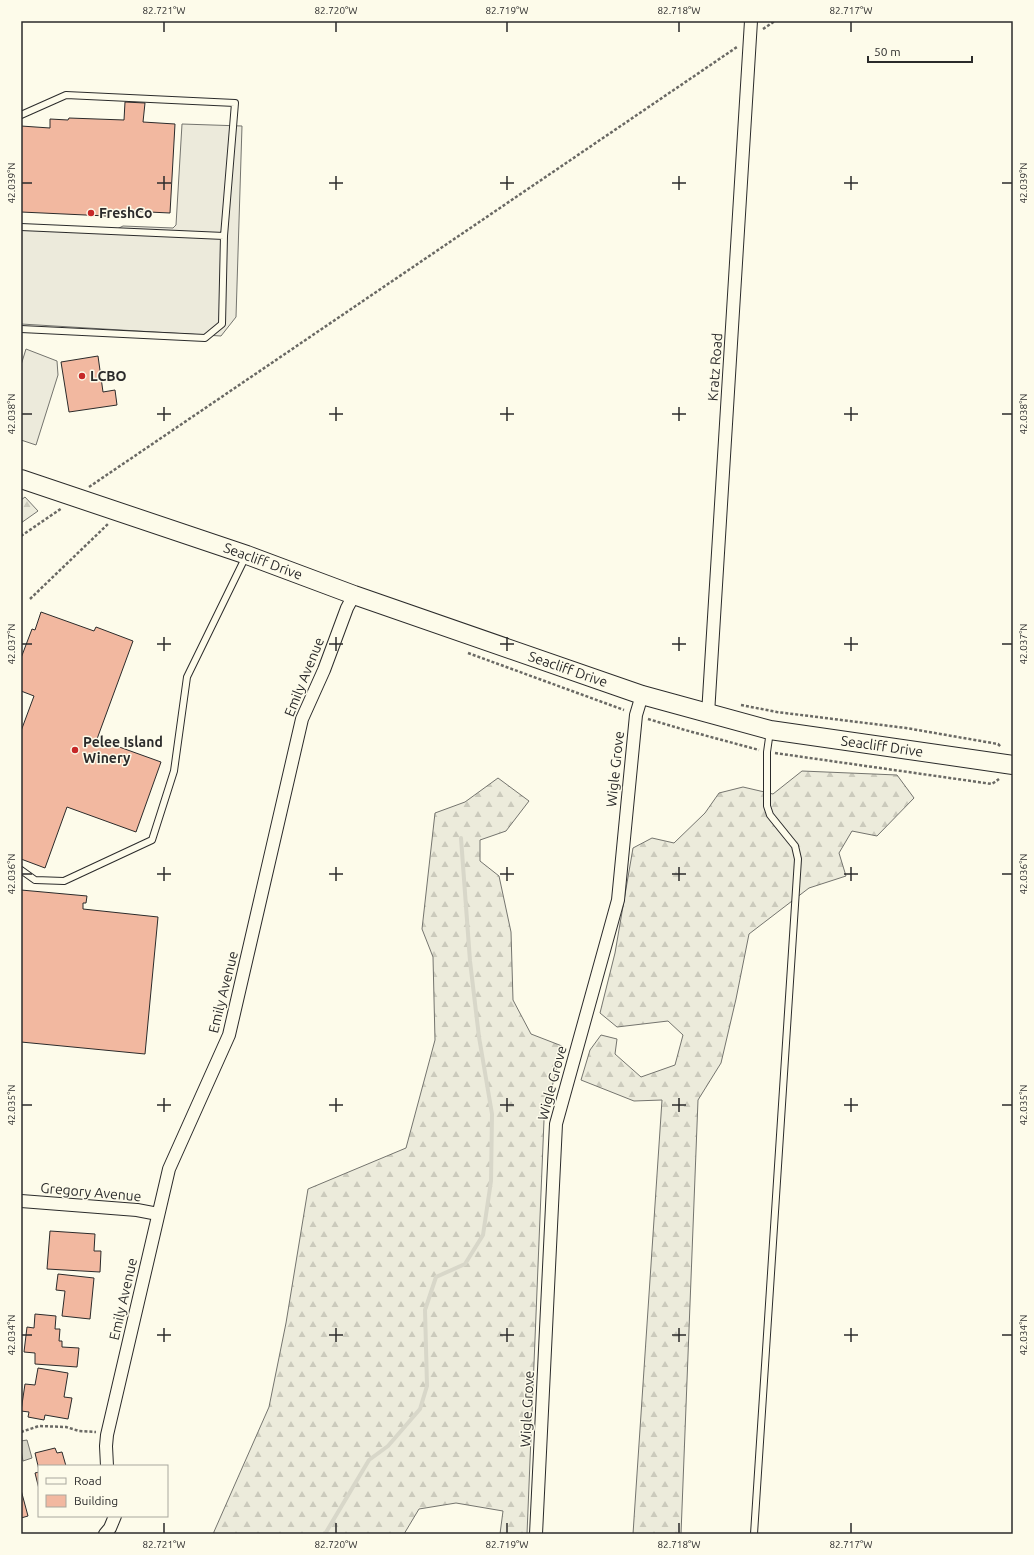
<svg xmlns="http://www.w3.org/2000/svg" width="1034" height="1555" font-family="Ubuntu,sans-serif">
<defs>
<pattern id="forest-firs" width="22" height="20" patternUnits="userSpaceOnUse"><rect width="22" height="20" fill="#ecebdb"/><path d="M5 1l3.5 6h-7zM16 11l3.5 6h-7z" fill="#cbcabc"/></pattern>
</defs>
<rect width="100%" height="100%" fill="#fdfbea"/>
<path fill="url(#forest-firs)" stroke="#74746e" d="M25 497 38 511 21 523V500Z
M802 771 897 775 914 798 877 836 852 831 839 853 846 876 809 888 749 934 736 999 721 1063 698 1100 681 1534H633L662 1100 634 1101 581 1080 590 1050 601 1035 617 1039 615 1054 641 1077 675 1065 683 1035 668 1021 617 1027 600 1013 615 953 633 848 652 838 674 843 705 813 719 793 743 787 773 794Z
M498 778 529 801 506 831 480 840V861L499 876 511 932 513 1000 531 1034 562 1046 544 1120 527 1534H500L503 1511 456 1503 419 1509 404 1534H213L269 1407 286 1323 308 1189 406 1148 435 1040 433 957 422 929 435 813 465 802Z"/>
<path fill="#eceadb" stroke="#74746e" d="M182 124 242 126 236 317 221 336 21 324V225L111 232 123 226 173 228 176 225Z
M26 349 57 361 58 375 36 445 21 440V365Z"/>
<path fill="#d8d7c9" stroke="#74746e" d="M27 1440 32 1458 23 1461 21 1450V1441Z"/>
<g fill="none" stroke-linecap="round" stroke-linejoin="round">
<path stroke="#d8d7c9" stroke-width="4" d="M325 1534 369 1460 388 1446 420 1409 427 1386 425 1310 436 1277 465 1264 483 1235 491 1181 492 1114 479 1037 470 961 461 838"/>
</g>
<path fill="#f2b8a0" stroke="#2b2b2b" d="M125 102 145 103 143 122 175 124 170 213 107 210V216L21 212V126L50 128V119L68 120 69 118 124 120Z
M98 356 103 392 115 390 117 405 69 412 61 362Z
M41 612 94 631 96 627 133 641 97 739 161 762 136 832 67 807 45 868 21 859V731L34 696 21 691V658L32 629 35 630Z
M21 890 87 896 86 903H83V909L158 917 145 1054 21 1042Z
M50 1231 95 1234 94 1251H101L100 1272 47 1269Z
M58 1274 94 1278 90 1319 62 1316 65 1291 56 1290Z
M35 1314 56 1316 55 1329H60L59 1341H62V1347L79 1348 77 1367 35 1364V1353L24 1352 27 1327 34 1328Z
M38 1368 68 1373 64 1397 72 1398 68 1419 45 1415 44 1420 28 1417 29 1412 21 1411 25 1384 35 1385Z
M55 1448 57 1453 62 1452 66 1466H39V1470L35 1453Z
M39 1472V1489L35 1473Z
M21 1490 28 1516 21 1518Z"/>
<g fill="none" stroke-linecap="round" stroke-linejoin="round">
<defs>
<path id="lane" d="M21 115 66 95 235 103 224 236 222 324 205 338 21 329
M21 227 224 236
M21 870 35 880 64 881 152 840 174 771 187 677 246 556
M754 1534 798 859 795 846 770 815 767 806V752L770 731"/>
<path id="street" d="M708 714 751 21
M21 1201 137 1210 158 1214
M107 1466 106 1446 107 1435 169 1169 229 1035 302 719 324 670 347 608 354 595
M105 1534 110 1528 115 1516
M536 1534 556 1124 618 900 636 715 642 695"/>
<path id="secondary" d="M21 479 247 555 354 595 642 695 770 730 1013 765"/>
</defs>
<use href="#lane" stroke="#2b2b2b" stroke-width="8"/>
<use href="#street" stroke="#2b2b2b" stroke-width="14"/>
<use href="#secondary" stroke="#2b2b2b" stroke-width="20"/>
<path stroke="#6a6964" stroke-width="2.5" stroke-dasharray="3 2" stroke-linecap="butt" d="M763 29 775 21
M89 487 737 47
M21 536 62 508
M30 599 108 524
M468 653 624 710
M741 705 777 712 906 728 998 744 1001 747
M648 719 685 730 759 750
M775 753 992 784 999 779
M21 1432 39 1426 66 1427 79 1431 96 1432"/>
<use href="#lane" stroke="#fdfbea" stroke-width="6"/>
<use href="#street" stroke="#fdfbea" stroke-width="12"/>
<use href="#secondary" stroke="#fdfbea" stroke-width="18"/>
</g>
<path fill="none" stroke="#2b2b2b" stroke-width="1.5" d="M164 22V32M336 22V32M507 22V32M679 22V32M851 22V32M164 176V190M336 176V190M507 176V190M679 176V190M851 176V190M22 183H32M157 183H171M329 183H343M500 183H514M672 183H686M844 183H858M1002 183H1012M164 407V421M336 407V421M507 407V421M679 407V421M851 407V421M22 414H32M157 414H171M329 414H343M500 414H514M672 414H686M844 414H858M1002 414H1012M164 637V651M336 637V651M507 637V651M679 637V651M851 637V651M22 644H32M157 644H171M329 644H343M500 644H514M672 644H686M844 644H858M1002 644H1012M164 867V881M336 867V881M507 867V881M679 867V881M851 867V881M22 874H32M157 874H171M329 874H343M500 874H514M672 874H686M844 874H858M1002 874H1012M164 1098V1112M336 1098V1112M507 1098V1112M679 1098V1112M851 1098V1112M22 1105H32M157 1105H171M329 1105H343M500 1105H514M672 1105H686M844 1105H858M1002 1105H1012M164 1328V1342M336 1328V1342M507 1328V1342M679 1328V1342M851 1328V1342M22 1335H32M157 1335H171M329 1335H343M500 1335H514M672 1335H686M844 1335H858M1002 1335H1012M164 1523V1533M336 1523V1533M507 1523V1533M679 1523V1533M851 1523V1533"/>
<g fill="#c62828" stroke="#fdfbea" stroke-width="1.5">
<circle cx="91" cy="213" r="4"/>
<circle cx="82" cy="376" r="4"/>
<circle cx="75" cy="750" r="4"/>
</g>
<g text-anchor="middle" stroke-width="3" stroke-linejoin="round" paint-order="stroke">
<g font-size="14" font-weight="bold" fill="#2b2b2b" stroke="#fdfbea" text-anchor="start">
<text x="99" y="218">FreshCo</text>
<text x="90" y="381">LCBO</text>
<text x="83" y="747">Pelee Island<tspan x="83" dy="16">Winery</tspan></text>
</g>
<g font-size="14" fill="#2b2b2b" stroke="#fdfbea">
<text transform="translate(715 367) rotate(-86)" y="5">Kratz Road</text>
<text transform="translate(263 561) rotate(20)" y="5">Seacliff Drive</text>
<text transform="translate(568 669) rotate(19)" y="5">Seacliff Drive</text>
<text transform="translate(304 677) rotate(-68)" y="5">Emily Avenue</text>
<text transform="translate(882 746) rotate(8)" y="5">Seacliff Drive</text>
<text transform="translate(615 769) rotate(-84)" y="5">Wigle Grove</text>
<text transform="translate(223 992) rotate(-76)" y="5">Emily Avenue</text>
<text transform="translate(552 1083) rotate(-75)" y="5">Wigle Grove</text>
<text transform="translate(91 1192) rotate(5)" y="5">Gregory Avenue</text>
<text transform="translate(123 1299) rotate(-77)" y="5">Emily Avenue</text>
<text transform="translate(527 1409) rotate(-87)" y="5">Wigle Grove</text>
</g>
</g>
<rect width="1034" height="1555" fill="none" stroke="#fdfbea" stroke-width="44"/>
<rect x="38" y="1465" width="130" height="52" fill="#fdfbea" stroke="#a9a89e"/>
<rect x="46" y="1478" width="20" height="6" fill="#fdfbea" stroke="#a9a89e"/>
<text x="74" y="1485" font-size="12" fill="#2b2b2b">Road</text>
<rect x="46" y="1495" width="20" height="12" fill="#f2b8a0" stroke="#a9a89e"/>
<text x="74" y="1505" font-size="12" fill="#2b2b2b">Building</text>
<path d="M868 56v6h104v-6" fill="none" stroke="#2b2b2b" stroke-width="2"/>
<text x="874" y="56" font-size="12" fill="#2b2b2b" stroke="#fdfbea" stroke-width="3" paint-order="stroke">50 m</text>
<rect x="22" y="22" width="990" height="1511" fill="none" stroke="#2b2b2b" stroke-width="1.5"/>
<g font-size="10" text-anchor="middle" fill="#2b2b2b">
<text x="164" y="14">82.721°W</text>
<text x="336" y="14">82.720°W</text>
<text x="507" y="14">82.719°W</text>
<text x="679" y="14">82.718°W</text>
<text x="851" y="14">82.717°W</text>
<text transform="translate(11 183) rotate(-90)" y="4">42.039°N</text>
<text transform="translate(1023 183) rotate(-90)" y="4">42.039°N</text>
<text transform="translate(11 414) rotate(-90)" y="4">42.038°N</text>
<text transform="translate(1023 414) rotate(-90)" y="4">42.038°N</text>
<text transform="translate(11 644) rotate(-90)" y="4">42.037°N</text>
<text transform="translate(1023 644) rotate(-90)" y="4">42.037°N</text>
<text transform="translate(11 874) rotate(-90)" y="4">42.036°N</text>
<text transform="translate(1023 874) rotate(-90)" y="4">42.036°N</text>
<text transform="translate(11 1105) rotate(-90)" y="4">42.035°N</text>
<text transform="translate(1023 1105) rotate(-90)" y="4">42.035°N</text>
<text transform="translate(11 1335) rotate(-90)" y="4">42.034°N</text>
<text transform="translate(1023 1335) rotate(-90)" y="4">42.034°N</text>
<text x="164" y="1548">82.721°W</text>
<text x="336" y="1548">82.720°W</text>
<text x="507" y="1548">82.719°W</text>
<text x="679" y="1548">82.718°W</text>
<text x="851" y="1548">82.717°W</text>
</g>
</svg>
